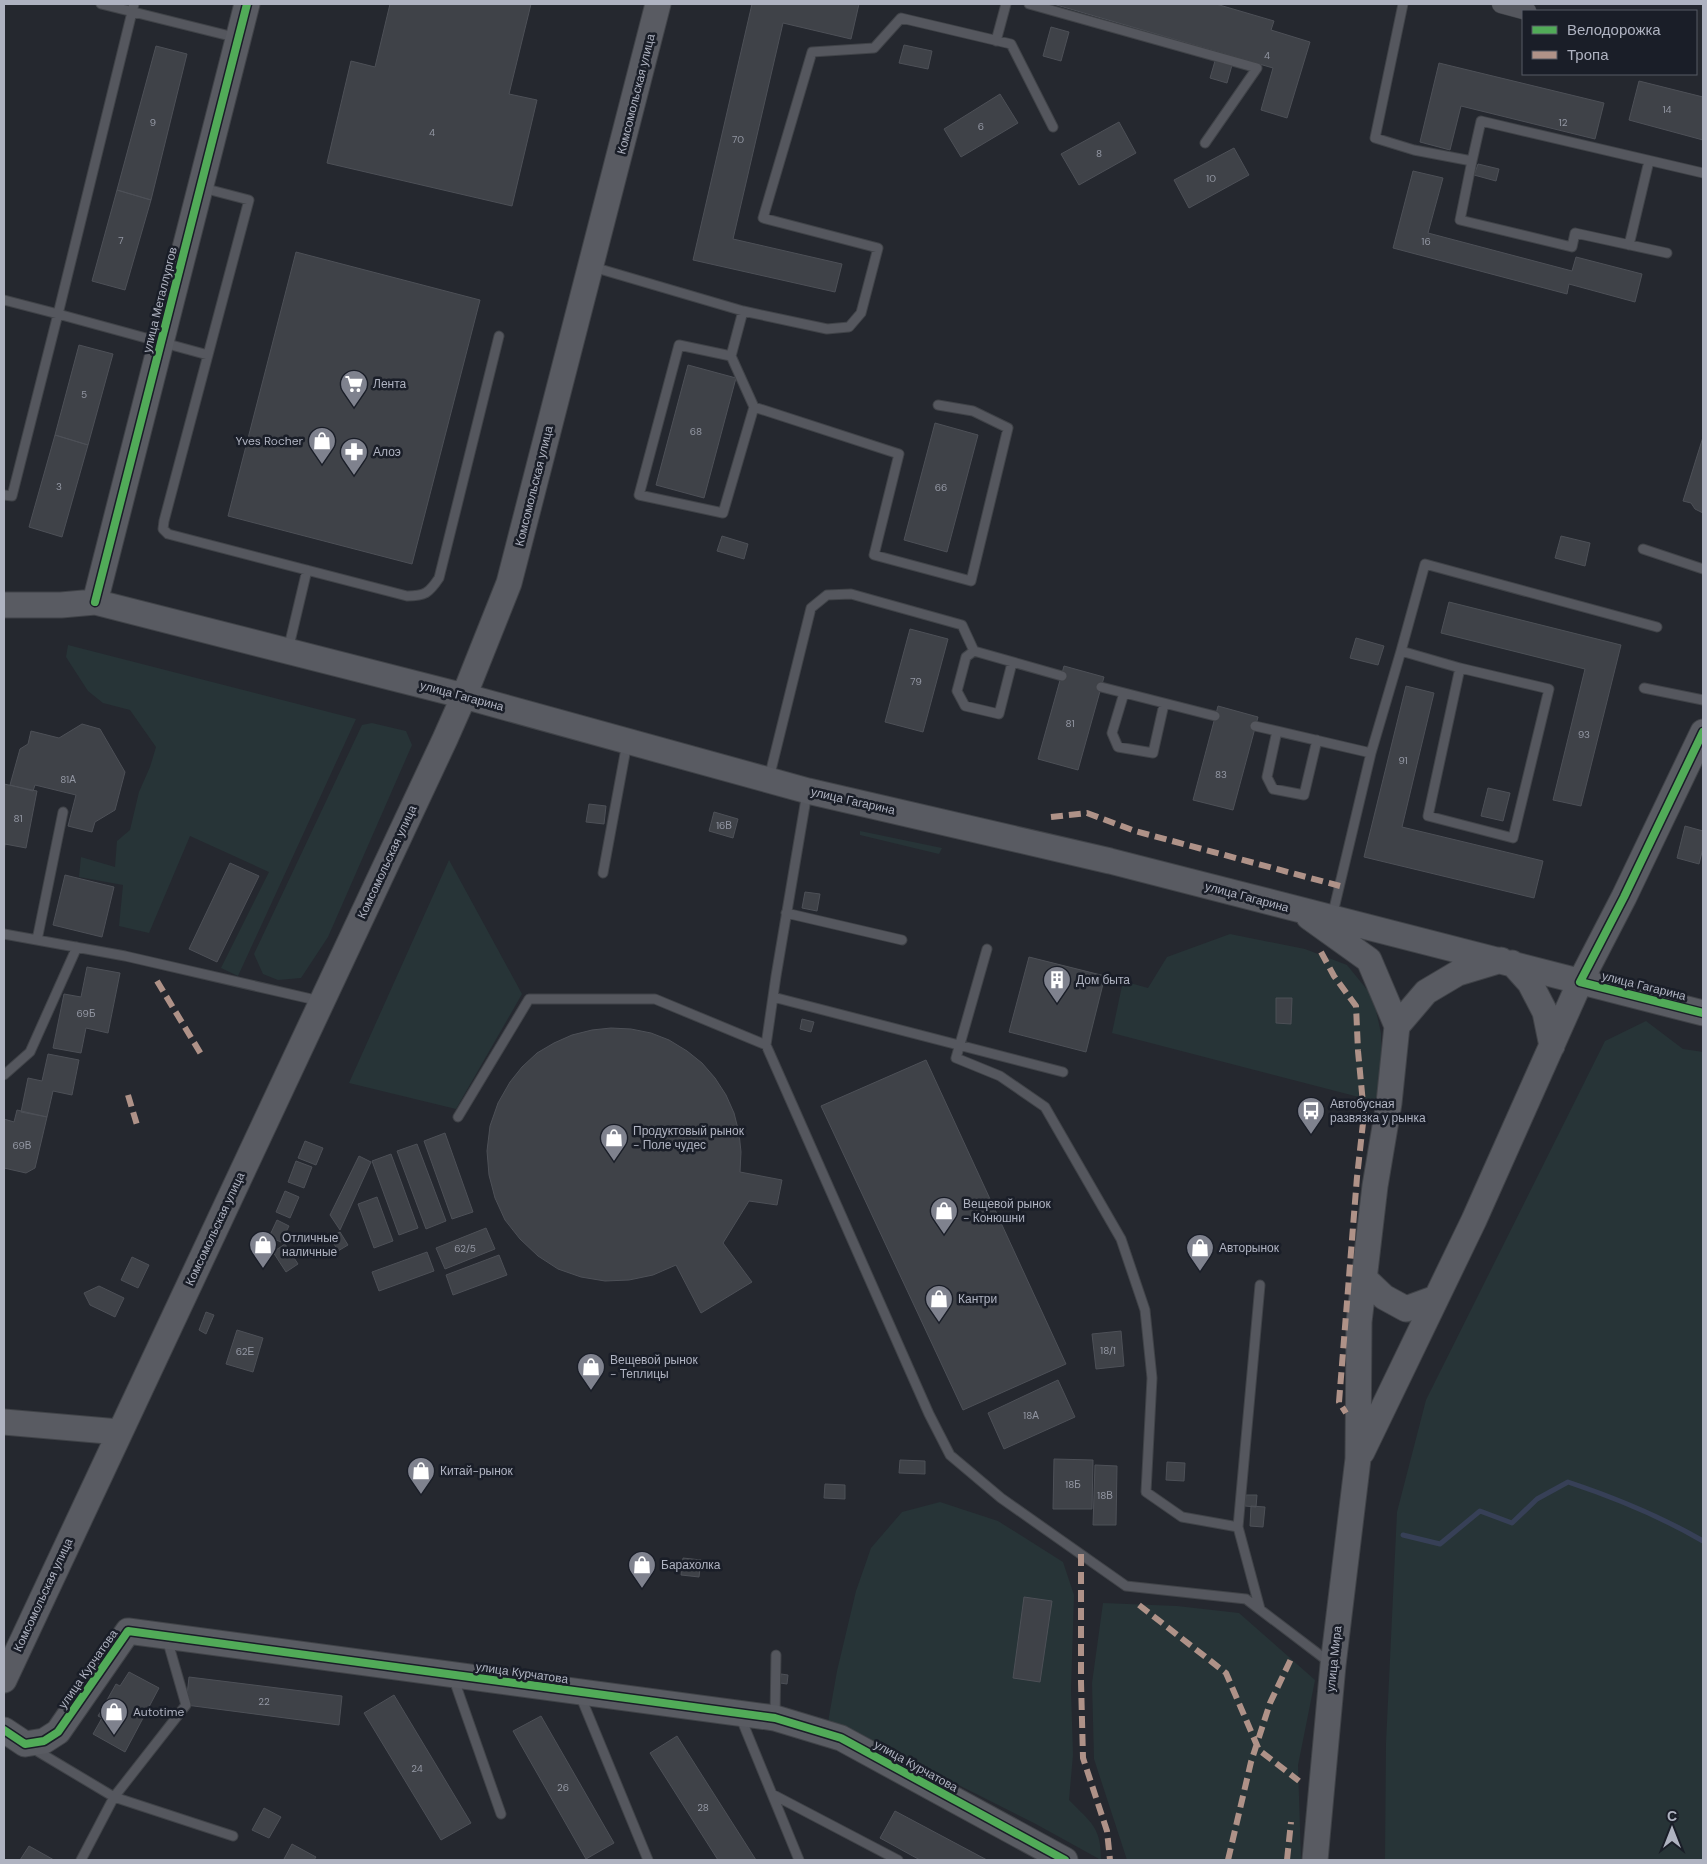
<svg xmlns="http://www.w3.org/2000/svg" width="1707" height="1864" font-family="'DM Sans',sans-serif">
<rect width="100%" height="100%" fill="#25282f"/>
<path fill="#273437" d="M68 645 356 719 238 976 221 968 269 872 190 836 149 933 119 926 123 885 79 877 81 857 115 867 117 841 130 830 139 792 150 767 156 747 130 710 103 703 88 691 66 657Z
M372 723 406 731 412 745 328 937 301 978 278 980 263 974 254 954 362 725Z
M860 831 942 848 939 854 860 835Z
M449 860 522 994 456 1109 349 1083Z
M1230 934 1305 949 1347 965 1373 997 1381 1033V1065L1378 1102 1112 1033 1123 981 1148 988 1167 957Z
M1646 1021 1683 1049 1703 1052V1860H1385L1386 1743 1397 1512 1426 1400 1605 1041Z
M940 1502 998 1521 1063 1562 1074 1595 1071 1690 1073 1755 1069 1800C1091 1823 1101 1826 1101 1860L1034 1823 855 1733 828 1722 837 1671 856 1591 871 1548 902 1512Z
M1103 1603 1177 1606 1239 1613 1315 1680 1298 1765 1301 1860H1127L1094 1759 1092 1683Z"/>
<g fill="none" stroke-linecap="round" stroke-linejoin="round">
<path stroke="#374057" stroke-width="5" d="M1403 1535 1440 1544 1480 1511 1512 1523 1537 1499 1568 1482C1616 1498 1660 1516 1703 1541"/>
</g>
<path fill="#3f4248" stroke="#4d5057" d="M390 4H531L509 94 537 100 512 206 327 163 351 61 375 67Z
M752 4H859L851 39 783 23 733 239 842 264 835 292 693 260Z
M1053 4H1216L1274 21 1271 30 1310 42 1287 118 1261 110 1273 68Z
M1051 27 1069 32 1061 61 1043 56Z
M904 45 932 51 928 69 899 63Z
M156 46 187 54 151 200 117 190Z
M1215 61 1232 65 1227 83 1210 78Z
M1439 63 1604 103 1595 139 1461 106 1450 150 1420 142Z
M1639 81 1703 97V140L1629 120Z
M1000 94 1018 123 961 157 944 129Z
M1119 122 1136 153 1079 185 1061 154Z
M1234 148 1249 175 1189 208 1174 180Z
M1478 164 1499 169 1496 181 1474 175Z
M1413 171 1443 178 1428 233 1572 271 1576 257 1642 274 1635 302 1569 284 1567 294 1393 248Z
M117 190 151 200 125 290 92 281Z
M296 252 480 300 412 564 228 516Z
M79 345 113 354 88 445 55 435Z
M688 365 736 378 704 498 656 485Z
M935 423 978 435 947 552 904 540Z
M55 435 88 445 62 537 29 527Z
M1703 437V513L1695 509 1691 503 1683 501Z
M722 536 748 544 744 559 717 551Z
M1561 536 1590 543 1585 566 1555 558Z
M1449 602 1621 645 1581 806 1553 800 1585 669 1441 633Z
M910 629 948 639 923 732 885 722Z
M1356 638 1384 646 1378 665 1350 658Z
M1064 666 1104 677 1078 770 1038 759Z
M1406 686 1434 693 1402 827 1543 861 1534 898 1364 857Z
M1218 706 1258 717 1233 810 1193 800Z
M82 724 100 729 125 772 115 810 95 822 92 832 68 826 76 795 35 785 33 791 10 785 20 749 28 744 31 731 59 738Z
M4 784 37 791 26 848 5 844 4 853Z
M1488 788 1510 793 1503 821 1481 816Z
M589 804 606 806 604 824 586 822Z
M714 812 738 819 733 838 709 831Z
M1685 826 1703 831V848L1699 864 1677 858Z
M230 863 259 876 217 962 189 949Z
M65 875 114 887 102 937 53 925Z
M805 892 820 894 817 911 802 908Z
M1029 957 1105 976 1086 1052 1009 1032Z
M87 967 120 973 108 1033 86 1028 81 1053 53 1048 64 994 81 997Z
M1276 998H1292L1291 1024 1276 1023Z
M802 1019 814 1022 811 1032 800 1029Z
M611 1028 631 1029 651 1033 669 1040 687 1051 702 1063 715 1078 726 1095 734 1113 739 1133 741 1152 740 1172 782 1180 777 1205 749 1201 723 1243 752 1282 701 1313 676 1265 653 1275 629 1280 605 1281 581 1277 558 1269 538 1256 520 1239 505 1220 495 1198 489 1175 487 1151 490 1126 498 1103 510 1082 522 1067 537 1053 554 1043 572 1035 592 1030Z
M48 1054 79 1060 72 1095 53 1091 47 1117 21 1112 28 1078 42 1081Z
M926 1060 1066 1364 963 1410 821 1106Z
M17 1110 47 1117 35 1168 26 1173 4 1168V1119L14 1122Z
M445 1133 473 1212 452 1219 424 1141Z
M305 1141 323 1148 316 1165 298 1158Z
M417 1144 446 1221 426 1229 397 1151Z
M391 1154 418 1228 399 1235 372 1161Z
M359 1156 371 1162 340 1230 330 1215Z
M296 1161 312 1167 304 1188 288 1182Z
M285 1191 299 1197 290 1218 276 1212Z
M377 1197 393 1241 374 1248 358 1204Z
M277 1220 289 1226 281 1242 269 1237Z
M486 1228 495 1249 445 1269 436 1248Z
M340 1232 348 1245 338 1251 330 1237Z
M285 1244 298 1264 286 1272 273 1252Z
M427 1252 434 1271 379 1291 372 1272Z
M499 1255 507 1275 453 1295 446 1275Z
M132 1257 149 1265 138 1288 121 1280Z
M99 1286 124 1298 115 1317 90 1305 84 1293Z
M206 1312 214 1315 206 1334 199 1330Z
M237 1330 263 1338 253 1372 226 1364Z
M1121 1331 1124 1366 1096 1369 1092 1334Z
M1058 1380 1075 1417 1004 1449 988 1413Z
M1054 1459 1093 1460 1092 1509H1053Z
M900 1460 925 1461V1474L899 1473Z
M1167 1462 1185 1463 1184 1481 1166 1480Z
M1095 1465 1117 1466 1116 1525H1093Z
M825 1484 845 1485V1499L824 1498Z
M1246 1495H1257L1256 1507 1245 1506Z
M1251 1506 1265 1507 1263 1527 1250 1526Z
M683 1558 701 1560 699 1577 681 1575Z
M1024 1597 1052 1601 1040 1682 1013 1678Z
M129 1672 159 1688 125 1752 93 1734 102 1718 98 1716 116 1684 120 1686Z
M781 1674 788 1675 787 1684 780 1683Z
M189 1677 342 1696 339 1725 186 1705Z
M394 1695 471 1823 441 1840 364 1713Z
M541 1716 614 1843 586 1859 513 1731Z
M677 1736 756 1860H718L650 1753Z
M264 1808 281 1817 269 1838 252 1830Z
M895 1811 987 1860H920L880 1838Z
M292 1844 316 1857 314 1860H287L284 1859Z
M29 1846 54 1860H20Z"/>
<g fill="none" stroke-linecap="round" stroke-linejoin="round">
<defs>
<path id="lane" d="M101 4 238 38
M1029 4 1257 68 1205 143
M1403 4 1375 138 1414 150 1472 161 1481 121 1703 173
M996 41 1006 4
M1472 161 1460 220 1572 247 1575 233 1667 253
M203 188 249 200 164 521 163 529 168 534 407 596C425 596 429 593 439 578L499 336
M1629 245 1649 161
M593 267 743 311 827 329 849 327 861 313 878 248 763 218 812 52 874 48 901 18 1011 44 1053 127
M4 300 58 314 134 4
M731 356 679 345 639 495 723 513 754 407 731 356 743 311
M754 407 899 454 874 555 971 581 1008 428 973 411 938 405
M4 495 12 496 58 314 208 355
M1643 549 1703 569
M288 650 307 570
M974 651 966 657 957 691 965 706 999 714 1012 663
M1401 651 1425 564 1657 627
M1101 687 1215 716
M1644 688 1703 700
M1124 693 1112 733 1118 747 1153 753 1164 704
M1255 726 1371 753
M1277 731 1267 777 1273 789 1304 795 1317 740
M769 778 811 608 827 595 851 594 962 625 974 651 1062 676
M807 793 776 976 766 1045 929 1414 950 1455 1001 1498 1126 1586 1246 1599 1329 1662
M603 873 627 743
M786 913 902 940
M1332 917 1371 753 1401 651 1460 668 1428 816 1513 838 1549 689 1460 668
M4 934 125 956 320 1001
M37 940 63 812
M987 949 956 1058 1000 1076 1045 1107 1121 1239 1145 1310 1152 1378 1146 1492 1182 1517 1238 1527 1260 1609
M773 997 1063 1072
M4 1075 30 1052 77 947
M458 1117 529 999H655L766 1045
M1238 1527 1260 1285
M167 1639 186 1705 114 1797 233 1836
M453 1677 501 1814
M580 1695 648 1860
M775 1715 776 1655
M740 1716 799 1860
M32 1748 114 1797 81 1860
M772 1794 898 1860"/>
<path id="street" d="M1501 4 1527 11"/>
<path id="secondary" d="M95 602 247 4
M4 605H61L95 602 464 696 808 791 1110 861 1703 1013
M1309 917 1369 960 1397 1026 1389 1103 1375 1186 1359 1322 1358 1459 1333 1665 1315 1860
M1512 963 1530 983 1545 1012 1552 1046
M1397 1026 1426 992 1458 973 1501 960
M1365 1279 1384 1297 1406 1309 1436 1298
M4 1422 119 1432
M1362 1452 1474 1220 1580 982 1624 897 1703 732
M4 1680 445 739 464 696 509 583 658 4
M4 1730 25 1744 44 1741 58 1732 128 1631 775 1718 841 1738 1065 1860"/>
</defs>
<use href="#lane" stroke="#404348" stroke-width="11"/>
<use href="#street" stroke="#404348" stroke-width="19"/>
<use href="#secondary" stroke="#404348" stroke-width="27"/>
<use href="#lane" stroke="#55575e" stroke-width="9"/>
<use href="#street" stroke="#55575e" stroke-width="18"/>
<use href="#secondary" stroke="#595b62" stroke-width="25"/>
<path stroke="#af9288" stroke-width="6" stroke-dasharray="12 6" stroke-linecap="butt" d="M1051 817 1087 813 1135 831 1340 886
M1321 952 1334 976 1356 1006 1358 1051 1364 1114 1357 1177 1339 1402 1346 1413
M157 981 201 1054
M128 1095 137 1125
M1081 1554V1682L1083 1758 1107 1831 1110 1860
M1139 1605 1226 1673 1259 1750 1299 1781
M1228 1860 1251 1762 1270 1703 1291 1659
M1287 1860 1291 1822"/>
<defs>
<path id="cycleway" d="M95 602 247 4
M1703 732 1624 897 1580 982 1703 1013
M4 1730 25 1744 44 1741 58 1732 128 1631 775 1718 841 1738 1065 1860"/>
</defs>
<use href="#cycleway" stroke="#1a1e28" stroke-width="11"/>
<use href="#cycleway" stroke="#51ab58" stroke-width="8"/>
</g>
<defs>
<symbol id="supermarket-pin" viewBox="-11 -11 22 30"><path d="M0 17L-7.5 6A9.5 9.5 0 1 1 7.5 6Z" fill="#7f828e" stroke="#1a1e28"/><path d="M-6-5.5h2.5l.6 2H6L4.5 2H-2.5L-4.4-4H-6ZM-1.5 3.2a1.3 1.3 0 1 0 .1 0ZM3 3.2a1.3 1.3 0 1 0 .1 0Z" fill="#fff"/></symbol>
<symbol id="shop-pin" viewBox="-11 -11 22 30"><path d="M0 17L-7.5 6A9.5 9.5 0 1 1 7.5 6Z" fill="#7f828e" stroke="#1a1e28"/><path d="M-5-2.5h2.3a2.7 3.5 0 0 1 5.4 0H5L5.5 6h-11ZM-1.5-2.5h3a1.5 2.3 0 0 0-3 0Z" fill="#fff"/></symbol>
<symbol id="pharmacy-pin" viewBox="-11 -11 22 30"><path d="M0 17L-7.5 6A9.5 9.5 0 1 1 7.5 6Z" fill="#7f828e" stroke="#1a1e28"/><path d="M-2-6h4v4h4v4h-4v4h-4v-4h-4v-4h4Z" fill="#fff"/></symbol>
<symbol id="building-pin" viewBox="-11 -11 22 30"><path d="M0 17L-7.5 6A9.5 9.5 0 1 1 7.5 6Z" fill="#7f828e" stroke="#1a1e28"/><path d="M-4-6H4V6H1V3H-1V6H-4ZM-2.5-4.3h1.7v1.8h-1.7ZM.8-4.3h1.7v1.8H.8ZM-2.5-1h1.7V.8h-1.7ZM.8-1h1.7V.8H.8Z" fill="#fff"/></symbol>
<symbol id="bus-pin" viewBox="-11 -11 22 30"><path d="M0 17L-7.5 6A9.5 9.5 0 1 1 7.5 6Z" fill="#7f828e" stroke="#1a1e28"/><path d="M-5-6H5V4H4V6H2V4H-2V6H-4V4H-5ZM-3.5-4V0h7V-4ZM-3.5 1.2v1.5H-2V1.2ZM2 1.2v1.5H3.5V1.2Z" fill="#fff"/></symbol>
</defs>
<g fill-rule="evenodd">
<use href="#supermarket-pin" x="338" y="368" width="32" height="43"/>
<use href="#shop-pin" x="306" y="425" width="32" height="43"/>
<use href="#pharmacy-pin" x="338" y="436" width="32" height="43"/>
<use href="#building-pin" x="1041" y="964" width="32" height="43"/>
<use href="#bus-pin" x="1295" y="1095" width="32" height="43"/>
<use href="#shop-pin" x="598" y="1122" width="32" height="43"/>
<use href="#shop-pin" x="928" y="1195" width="32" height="43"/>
<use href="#shop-pin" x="247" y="1229" width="32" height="43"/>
<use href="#shop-pin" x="1184" y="1232" width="32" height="43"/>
<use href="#shop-pin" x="923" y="1283" width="32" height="43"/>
<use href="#shop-pin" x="575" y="1351" width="32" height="43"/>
<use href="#shop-pin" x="405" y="1455" width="32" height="43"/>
<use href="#shop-pin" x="626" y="1549" width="32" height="43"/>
<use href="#shop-pin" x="98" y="1696" width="32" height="43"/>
</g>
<g text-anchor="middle" stroke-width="5" stroke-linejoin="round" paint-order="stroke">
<g font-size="10" fill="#9397a3">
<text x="1267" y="59">4</text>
<text x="1667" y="113">14</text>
<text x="153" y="126">9</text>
<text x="1563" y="126">12</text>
<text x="981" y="130">6</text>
<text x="432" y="136">4</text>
<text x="738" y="143">70</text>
<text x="1099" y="157">8</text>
<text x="1211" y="182">10</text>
<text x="121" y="244">7</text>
<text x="1426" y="245">16</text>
<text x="84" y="398">5</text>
<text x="696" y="435">68</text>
<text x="59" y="490">3</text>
<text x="941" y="491">66</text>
<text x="916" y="685">79</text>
<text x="1070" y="727">81</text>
<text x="1584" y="738">93</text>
<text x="1403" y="764">91</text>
<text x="1221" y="778">83</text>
<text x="68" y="783">81А</text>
<text x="18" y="822">81</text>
<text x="724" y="829">16В</text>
<text x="86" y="1017">69Б</text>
<text x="22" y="1149">69В</text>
<text x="465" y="1252">62/5</text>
<text x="1108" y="1354">18/1</text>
<text x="245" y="1355">62Е</text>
<text x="1031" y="1419">18А</text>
<text x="1073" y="1488">18Б</text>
<text x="1105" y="1499">18В</text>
<text x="264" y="1705">22</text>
<text x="417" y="1772">24</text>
<text x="563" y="1791">26</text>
<text x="703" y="1811">28</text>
</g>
<g font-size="12" fill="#afb3c1" stroke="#1a1e28">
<text transform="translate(636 94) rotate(-76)" y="4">Комсомольская улица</text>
<text transform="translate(160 300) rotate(-76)" y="4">улица Металлургов</text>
<text transform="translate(534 486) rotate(-76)" y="4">Комсомольская улица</text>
<text transform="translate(462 696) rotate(15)" y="4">улица Гагарина</text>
<text transform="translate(853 801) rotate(13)" y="4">улица Гагарина</text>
<text transform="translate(387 862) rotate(-65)" y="4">Комсомольская улица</text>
<text transform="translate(1247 897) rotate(15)" y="4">улица Гагарина</text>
<text transform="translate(1644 986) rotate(14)" y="4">улица Гагарина</text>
<text transform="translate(215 1229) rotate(-65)" y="4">Комсомольская улица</text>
<text transform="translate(43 1595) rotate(-65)" y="4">Комсомольская улица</text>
<text transform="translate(1334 1659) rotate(-84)" y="4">улица Мира</text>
<text transform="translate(88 1669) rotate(-55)" y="4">улица Курчатова</text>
<text transform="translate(522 1673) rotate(8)" y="4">улица Курчатова</text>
<text transform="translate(916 1766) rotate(29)" y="4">улица Курчатова</text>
</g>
<g font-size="12" fill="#afb3c1" stroke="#1a1e28" text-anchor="start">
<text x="373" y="388">Лента</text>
<text x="303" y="445" text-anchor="end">Yves Rocher</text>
<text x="373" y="456">Алоэ</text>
<text x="1076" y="984">Дом быта</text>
<text x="1330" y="1108">Автобусная<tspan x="1330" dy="14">развязка у рынка</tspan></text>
<text x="633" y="1135">Продуктовый рынок<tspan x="633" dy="14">- Поле чудес</tspan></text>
<text x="963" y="1208">Вещевой рынок<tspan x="963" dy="14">- Конюшни</tspan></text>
<text x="282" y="1242">Отличные<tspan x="282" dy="14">наличные</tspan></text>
<text x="1219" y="1252">Авторынок</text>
<text x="958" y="1303">Кантри</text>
<text x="610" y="1364">Вещевой рынок<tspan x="610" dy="14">- Теплицы</tspan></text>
<text x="440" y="1475">Китай-рынок</text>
<text x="661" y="1569">Барахолка</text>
<text x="133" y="1716">Autotime</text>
</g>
</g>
<rect width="1707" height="1864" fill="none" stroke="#afb3c1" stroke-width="10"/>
<rect x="1522" y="10" width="175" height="65" fill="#1a1e28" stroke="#565a65"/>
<rect x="1532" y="26" width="25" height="8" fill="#51ab58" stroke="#565a65"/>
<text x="1567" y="35" font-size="15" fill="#afb3c1">Велодорожка</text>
<rect x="1532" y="51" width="25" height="8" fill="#af9288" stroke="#565a65"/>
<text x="1567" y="60" font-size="15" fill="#afb3c1">Тропа</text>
<g transform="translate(1672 1829)" stroke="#1a1e28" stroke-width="4" paint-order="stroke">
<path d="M0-4L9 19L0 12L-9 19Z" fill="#afb3c1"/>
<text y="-8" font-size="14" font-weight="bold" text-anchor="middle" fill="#afb3c1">С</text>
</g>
</svg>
